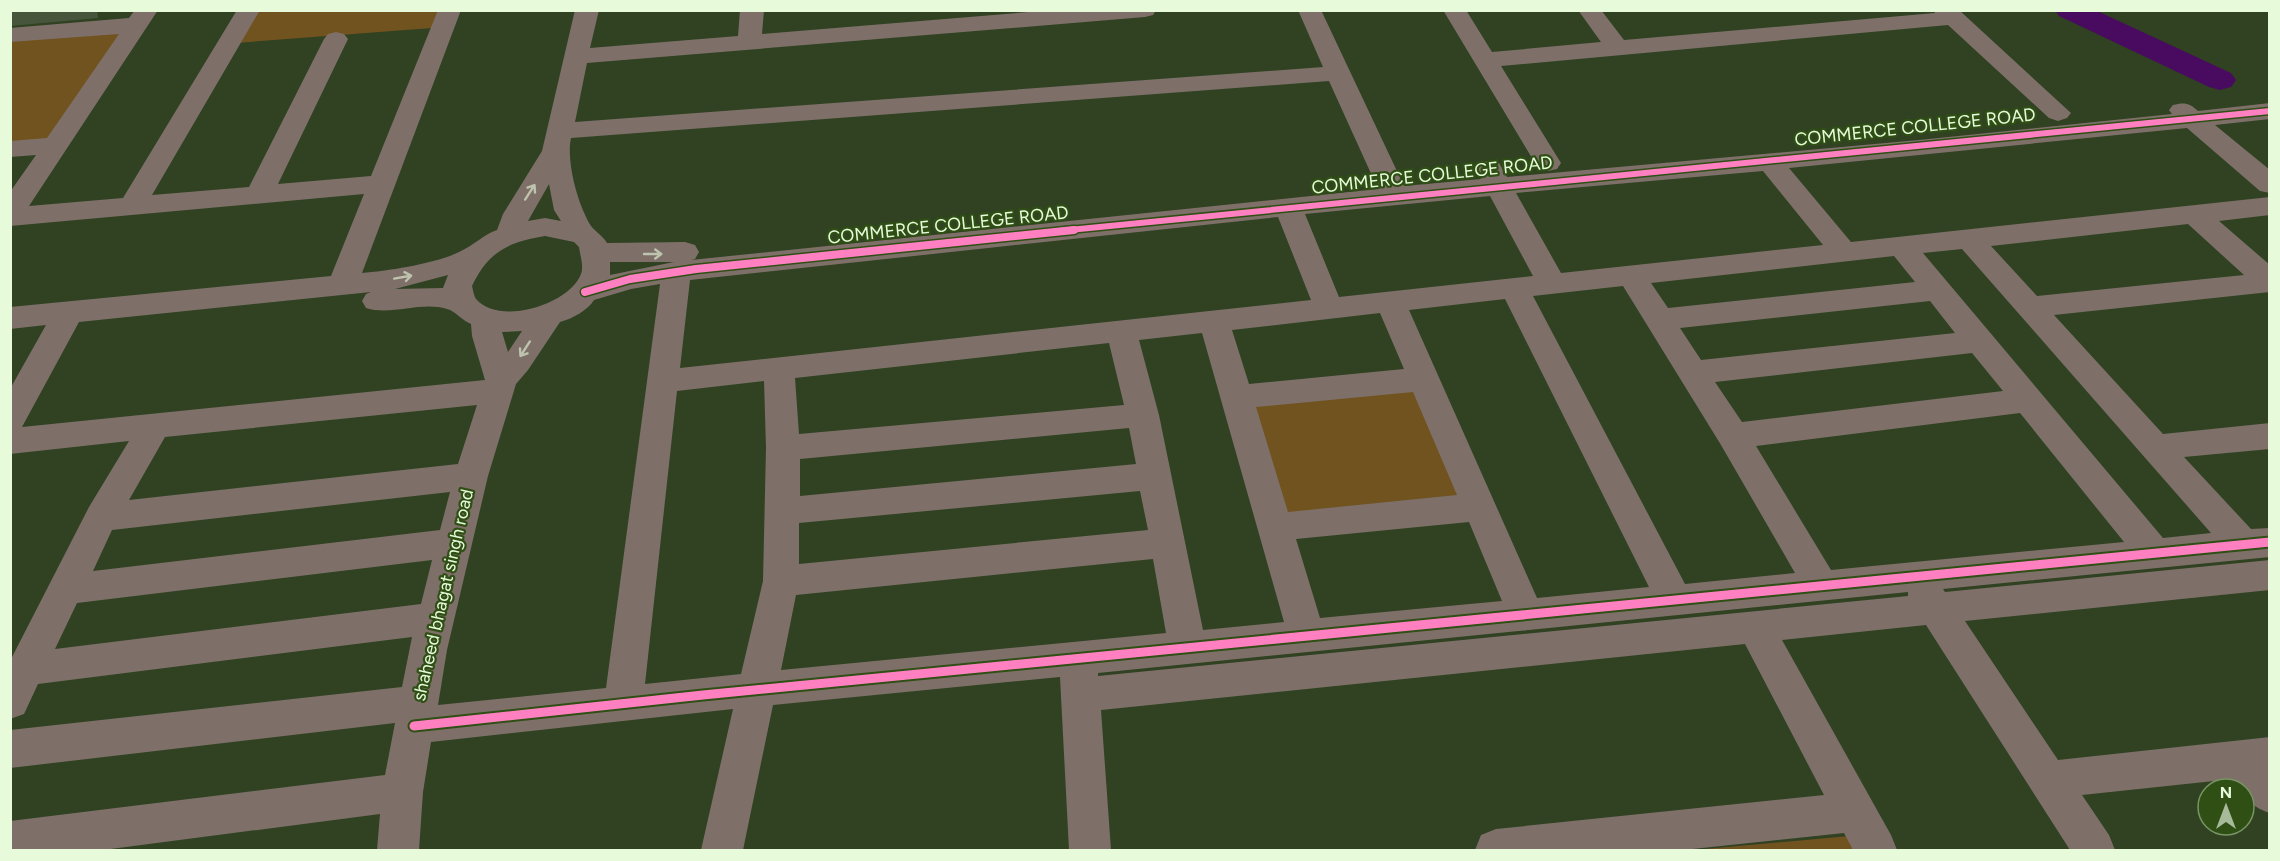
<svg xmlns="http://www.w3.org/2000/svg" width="2280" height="861" font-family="Figtree,sans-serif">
<rect width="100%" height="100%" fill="#304222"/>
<path fill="#715320" d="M255 11H439L432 28 236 43Z
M129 28 52 142 11 146 10 44 16 38Z
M1418 387 1464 499 1286 520 1253 406Z
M1850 836 1857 850H1694Z"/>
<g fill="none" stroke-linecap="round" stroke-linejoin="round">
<path fill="#490b60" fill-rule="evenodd" d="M2055 10H2095L2231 73 2236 80 2231 87 2220 90 2209 87 2059 16Z"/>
</g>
<path fill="#47553c" d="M10 10H97L98 18 10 26Z"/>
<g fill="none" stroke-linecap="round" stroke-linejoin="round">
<path fill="#7e7069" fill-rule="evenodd" d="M135 10H158L29 206 123 198 237 10H260L152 195 249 187 324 39 328 34 336 32 344 34 348 39 278 184 371 176 438 10H461L362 273C388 271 439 263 461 251 474 245 483 235 497 230L503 214 542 151 575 10H599L590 48 738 36 740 10H764L762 34 1053 10H1156L1153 15 1145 17 587 63 575 122 1323 67 1298 10H1321L1404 186 1481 179 1476 169 1479 163 1489 161 1499 163 1507 177 1919 140 2172 114 2169 110 2173 105C2184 102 2190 103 2198 111L2270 103V119L2215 125 2270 170V193L2260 191 2187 128 1789 168 1851 242 2270 197V215L2219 221 2270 265V292L2054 315 2163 434 2270 423V449L2184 457 2251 529 2270 528V557L1943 589 1945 592 2270 560V590L1965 621 2058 760 2270 737V813C2258 809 2246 803 2244 789H2241L2233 779 2082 795 2109 835 2115 850H2070L1926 625 1782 640 1891 835 1897 850H1853L1844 833 1683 850H1475L1481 835 1496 829 1824 795 1745 644 1101 710 1111 850H1069L1060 677 773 705 743 850H701L733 709 431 742 423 792 419 850H377L380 814 103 850H10V821L385 775 395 723 10 768V730L402 687 412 637 38 684 24 714 10 719V661L89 507 129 441 10 454V389L46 325 10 329V307L331 276 364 194 10 226V192L36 155 10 157V141L47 138 119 34 10 42V28L129 18ZM1329 81 1378 189 691 260 695 259 699 252 695 245 685 242 607 243C603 236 596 232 591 226 578 205 566 162 571 138ZM1763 171 1823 245 1561 273 1516 193ZM549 184 554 210 561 221 545 218 528 221ZM1490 196 1533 276 1339 297 1305 214ZM1278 217 1311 300 680 368 690 280ZM2188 224 2244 275 2037 296 1991 246ZM545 236 574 242 579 247C580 255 584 266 581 274 569 305 499 326 476 299 474 296 473 290 472 286 488 252 508 242 545 236ZM1962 249 2211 533 2163 538 1923 253ZM1894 256 1915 282 1668 308 1651 283ZM610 262H674L610 275ZM448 275 443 288 395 289ZM660 284 606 688 438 705 447 650 488 476 516 384 528 370 560 322C572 319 588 310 594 300L631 289ZM1623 286 1721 445 1795 573 1685 584 1533 296ZM371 292 366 294 362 301 366 308C392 316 421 301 447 309 455 311 463 321 471 324L472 336 485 380 22 427 79 322ZM1505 299 1649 587 1537 598 1409 310ZM1930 301 1955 333 1701 360 1680 328ZM1380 313 1404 369 1249 384 1232 330ZM522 331 508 352 502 332ZM1202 333 1284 622 1203 630 1159 415 1139 340ZM1109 343 1124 405 799 434 795 378ZM1972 353 2003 391 1742 422 1715 382ZM764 381 766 448 763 581 741 674 645 684 677 391ZM1413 392 1457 495 1288 512 1256 407ZM477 405 458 464 129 500 165 437ZM2020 413 2124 542 1831 570 1756 446ZM1129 428 1136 464 800 496V459ZM1140 491 1148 530 799 564V523ZM450 492 440 530 93 571 112 530ZM1469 522 1502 601 1320 618 1296 539ZM1153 559 1166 633 781 670 796 595ZM432 560 421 604 55 649 77 603ZM1908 592V596L1098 676V673Z
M1443 10H1466L1492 52 1601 42 1578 10H1601L1624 40 1935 13 1934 10H1959L2071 113 2067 118 2058 121 2049 118 1948 25 1501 66 1561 163 1557 169 1548 171 1539 169 1535 163Z"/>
<defs>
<path id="cycleway-far2" d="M1059 231C1463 189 1867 154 2270 111"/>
<path id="cycleway-far1" d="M585 292 630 279 696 269 1074 230"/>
<path id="cycleway" d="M414 726 703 695 2270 542"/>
</defs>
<use href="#cycleway-far2" stroke="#2f4f15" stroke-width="9"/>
<use href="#cycleway-far1" stroke="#2f4f15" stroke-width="11"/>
<use href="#cycleway" stroke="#2f4f15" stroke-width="13"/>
<use href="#cycleway-far2" stroke="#ff80c0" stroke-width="6"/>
<use href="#cycleway-far1" stroke="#ff80c0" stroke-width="8"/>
<use href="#cycleway" stroke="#ff80c0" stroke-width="9"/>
</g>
<defs><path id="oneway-shaft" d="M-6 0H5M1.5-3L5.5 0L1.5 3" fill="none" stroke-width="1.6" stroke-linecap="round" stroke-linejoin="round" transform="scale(1.5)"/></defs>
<g stroke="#bdc3ad">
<use href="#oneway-shaft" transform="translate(530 192) rotate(-57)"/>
<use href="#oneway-shaft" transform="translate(653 254)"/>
<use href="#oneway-shaft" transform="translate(403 277) rotate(-10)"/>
<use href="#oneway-shaft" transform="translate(525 349) rotate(123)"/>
</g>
<g text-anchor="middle" stroke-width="4.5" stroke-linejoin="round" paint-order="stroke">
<g font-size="18" fill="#e7fbdb" stroke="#2f4f15">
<text transform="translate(1915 127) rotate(-6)" y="6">COMMERCE COLLEGE ROAD</text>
<text transform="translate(1432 175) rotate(-6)" y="6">COMMERCE COLLEGE ROAD</text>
<text transform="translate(948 225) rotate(-6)" y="6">COMMERCE COLLEGE ROAD</text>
<text transform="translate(443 595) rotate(-77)" y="6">shaheed bhagat singh road</text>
</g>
</g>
<rect width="2280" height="861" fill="none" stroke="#e7fbdb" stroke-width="24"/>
<g transform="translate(2226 807)"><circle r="28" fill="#2f4f15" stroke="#799464" stroke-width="1.5"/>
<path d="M0-4.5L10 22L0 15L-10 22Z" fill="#a7ba9a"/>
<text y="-9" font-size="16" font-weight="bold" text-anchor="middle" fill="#e7fbdb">N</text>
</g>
</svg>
